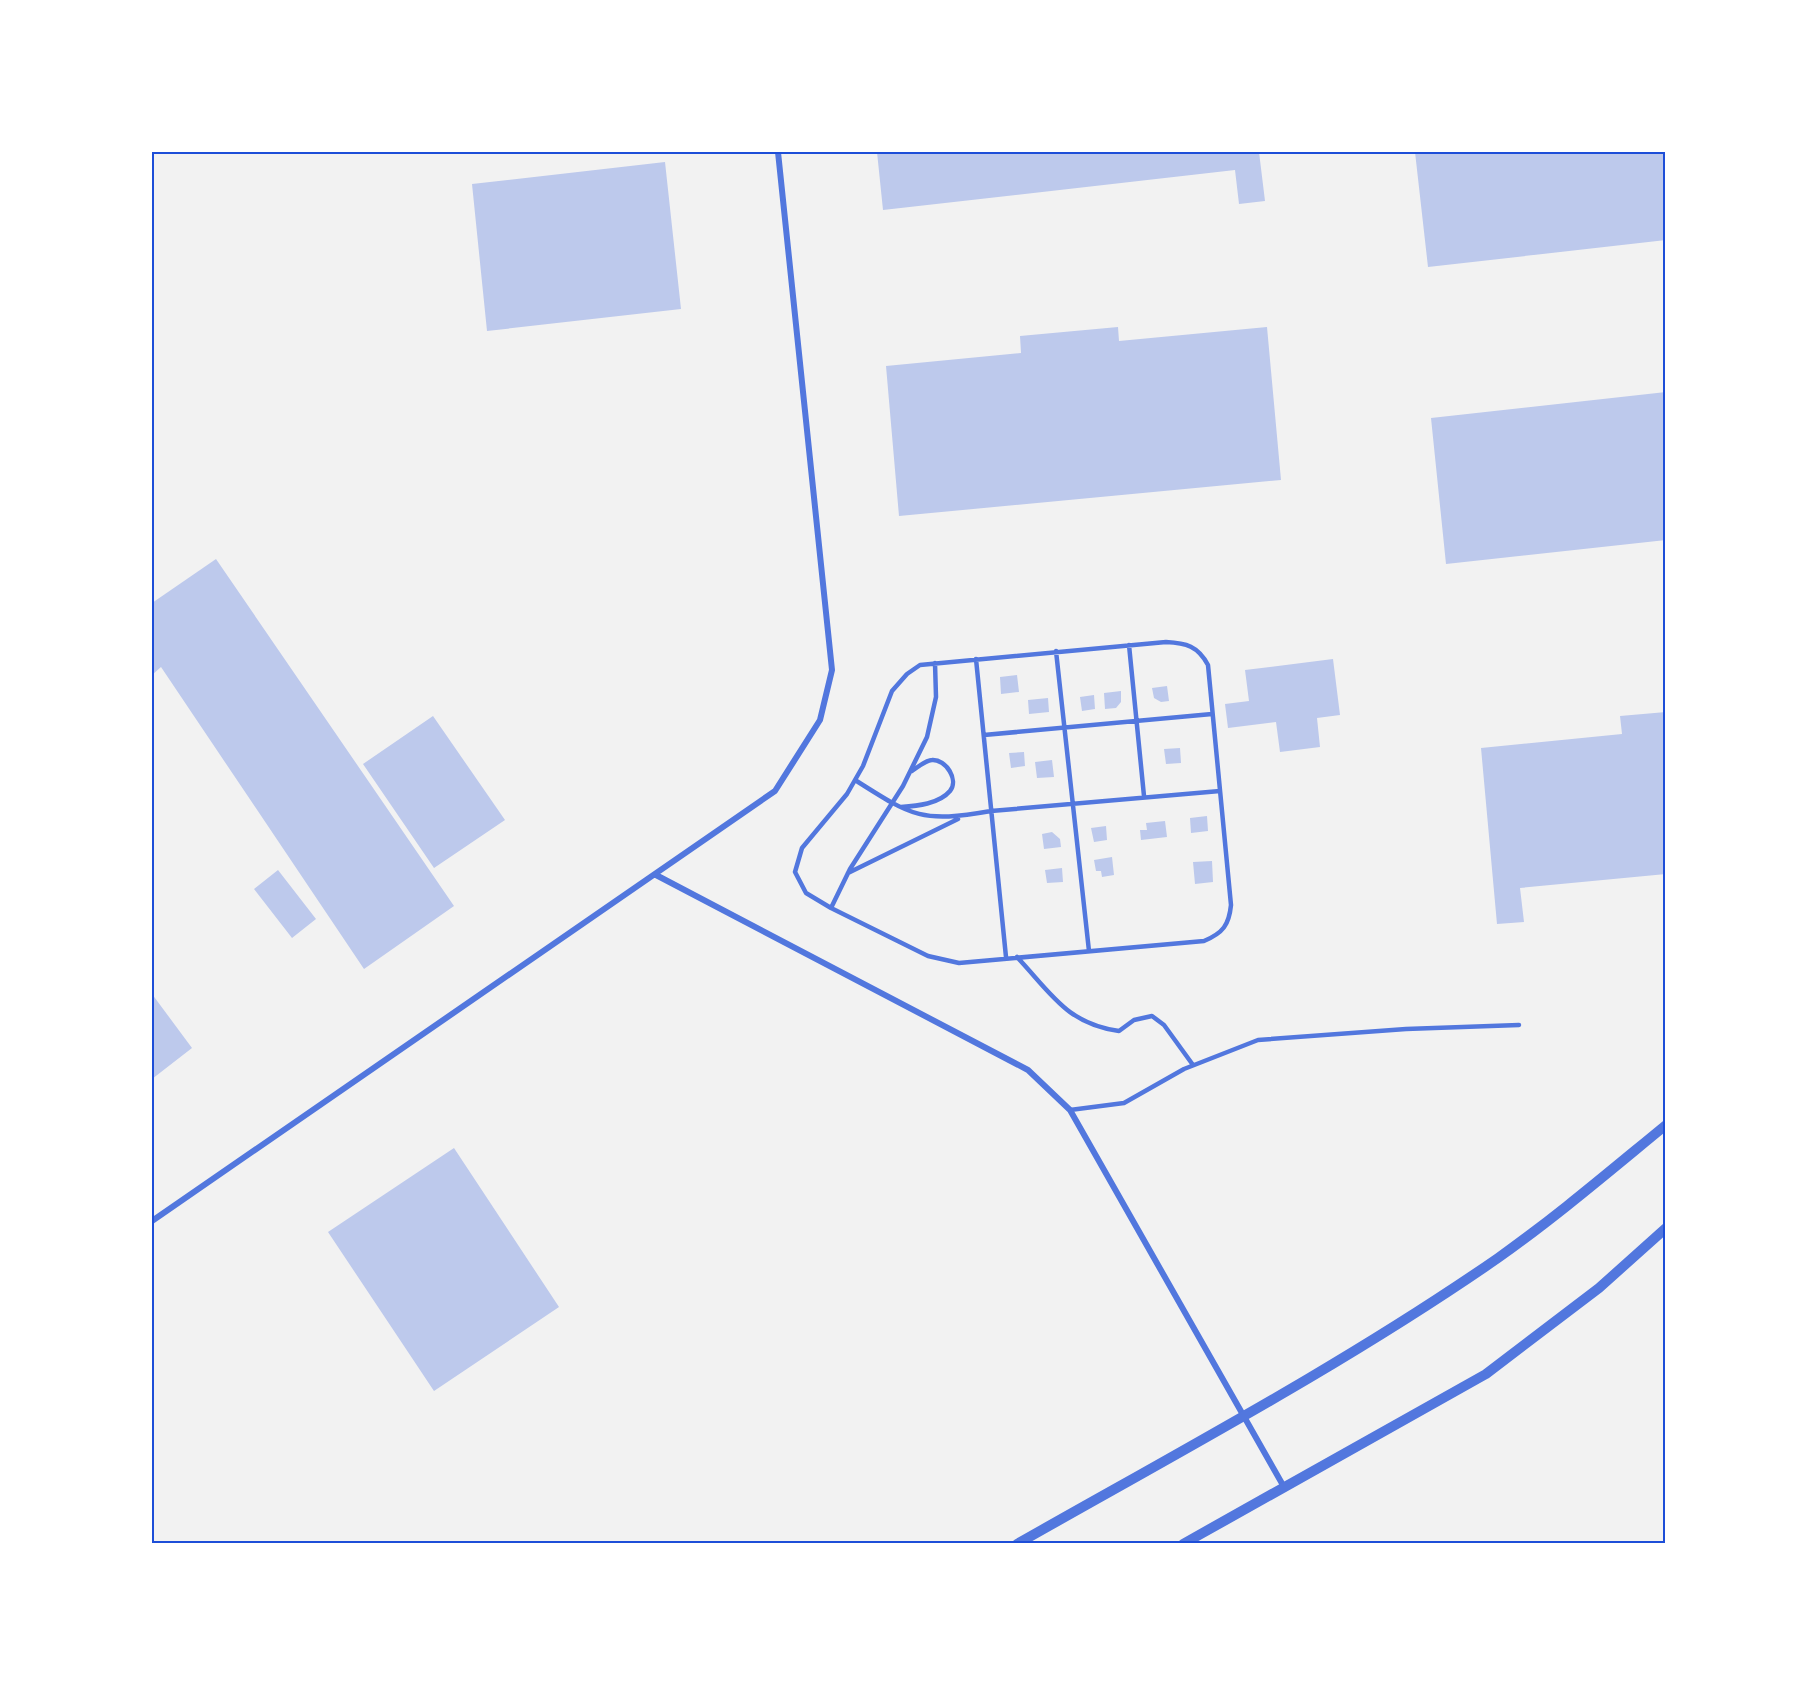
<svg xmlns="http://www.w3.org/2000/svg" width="1817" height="1695" font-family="'Playfair Display',serif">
<rect width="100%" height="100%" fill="#f2f2f2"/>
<path fill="#bdc9ec" d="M877 152H1259L1265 201 1239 204 1235 170 883 210Z
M1415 152H1666V240L1428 267Z
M665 162 681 309 487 331 472 184Z
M1118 327 1119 341 1267 327 1281 480 899 516 886 366 1021 353 1020 336Z
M1666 392V540L1446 564 1431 418Z
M216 559 454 906 364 969 161 667 152 675V603Z
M1333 659 1340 715 1317 718 1320 747 1280 752 1276 722 1228 728 1225 704 1249 701 1245 670Z
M1017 675 1019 692 1001 694 1000 677Z
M1167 686 1169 701 1161 702 1154 698 1152 688Z
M1121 691V702L1116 708 1105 709 1104 693Z
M1094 695 1095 709 1082 711 1080 697Z
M1048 698 1049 712 1029 714 1028 700Z
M1666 712V874L1520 888 1524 922 1497 924 1481 748 1622 734 1620 716Z
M433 716 505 820 434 868 363 764Z
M1180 748 1181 763 1166 764 1164 749Z
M1024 752 1025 766 1011 768 1009 753Z
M1052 760 1054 777 1037 778 1035 762Z
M1207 816 1208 831 1191 833 1190 818Z
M1165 821 1167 837 1141 840 1140 830H1147L1146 823Z
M1106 826 1107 840 1094 842 1091 828Z
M1052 832 1060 839 1061 847 1044 849 1042 834Z
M1112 857 1114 875 1102 877 1101 871H1096L1094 860Z
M1212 861 1213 882 1195 884 1193 862Z
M1062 868 1063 882 1047 883 1045 870Z
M278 870 316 919 292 938 254 889Z
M152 994 192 1048 152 1079Z
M454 1148 559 1307 434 1391 328 1232Z"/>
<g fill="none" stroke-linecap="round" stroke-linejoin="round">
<path stroke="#5277de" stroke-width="4.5" d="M1166 642C1186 643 1198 646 1208 665L1231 905C1229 925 1223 933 1204 941L959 963 928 956 831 908 806 893 795 872 802 848 847 794 863 766 892 691 907 674 920 665Z
M1129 645 1144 796
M1056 651 1089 951
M976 659 1006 957
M984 735 1212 714
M855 780C913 817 922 823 991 811L1220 791
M901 807C917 806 939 804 950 791 959 780 946 759 932 760 926 760 918 767 912 771
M848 873 958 819
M831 908 850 869 903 786 927 737 936 697 935 663
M1017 957C1051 993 1067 1024 1119 1031L1134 1020 1152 1016 1164 1025 1193 1065
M1070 1110 1124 1103 1184 1069 1258 1040 1406 1029 1519 1025"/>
<path stroke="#5277de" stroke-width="6" d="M656 875 1028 1070 1070 1110 1284 1487
M152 1221 775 791 820 720 832 670 778 152"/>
<path stroke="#5277de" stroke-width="10" d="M1017 1544C1179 1452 1345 1364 1498 1258 1556 1217 1611 1170 1666 1125
M1183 1544 1486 1374 1599 1288 1666 1228"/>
</g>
<rect width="1817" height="1695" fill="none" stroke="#ffffff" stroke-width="306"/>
<rect x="153" y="153" width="1511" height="1389" fill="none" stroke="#1d4ed8" stroke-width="2"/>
</svg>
